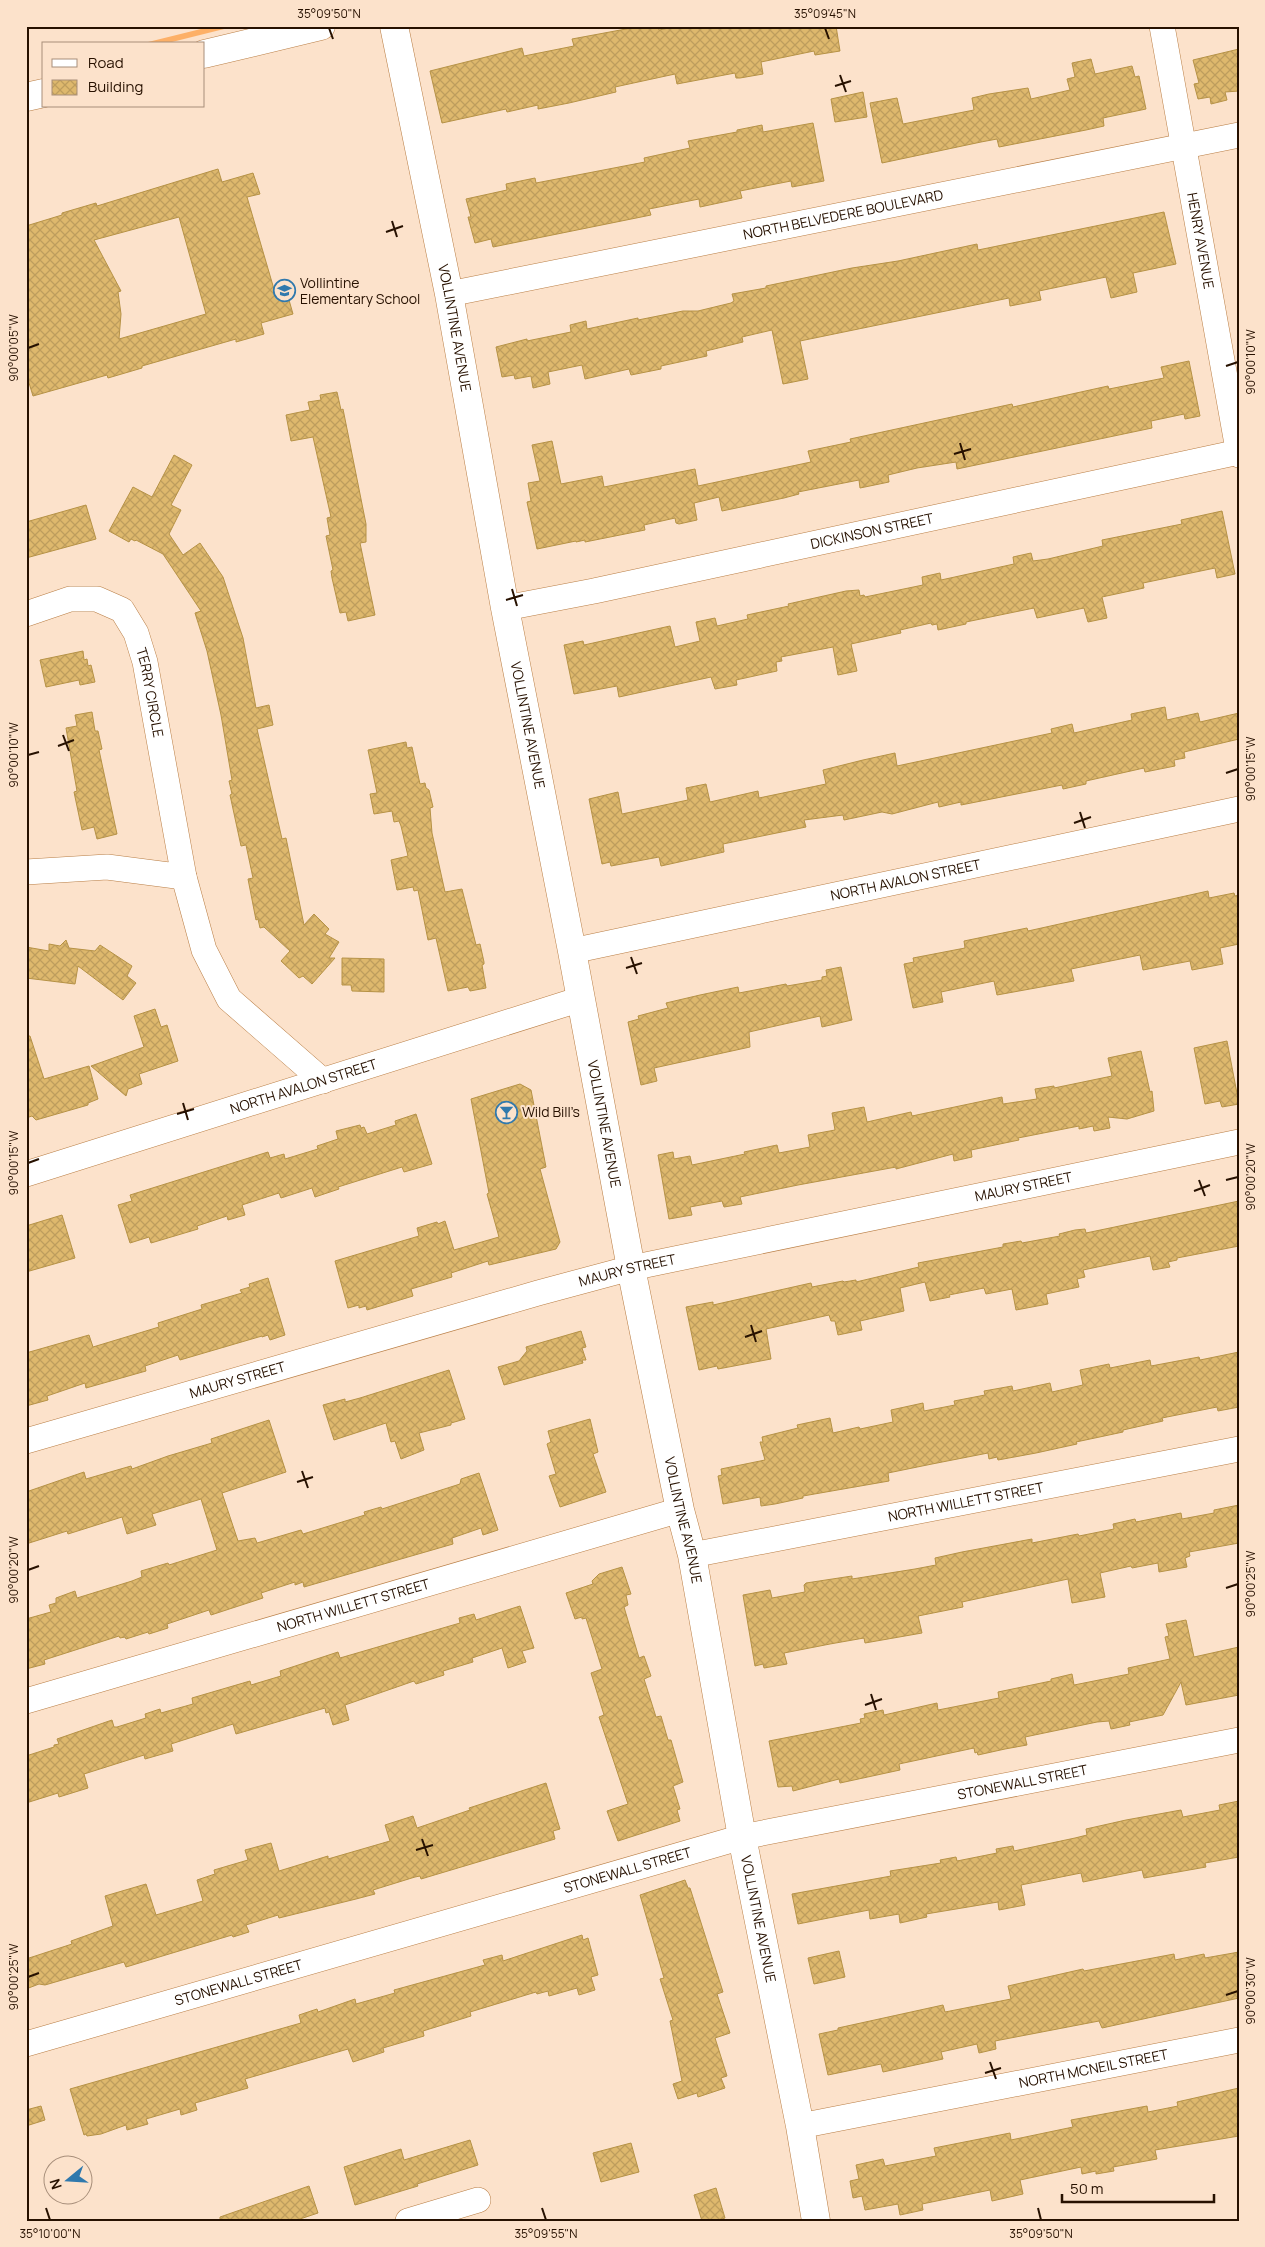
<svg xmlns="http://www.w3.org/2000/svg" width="1265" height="2247" font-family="Manrope,sans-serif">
<defs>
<pattern id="building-cross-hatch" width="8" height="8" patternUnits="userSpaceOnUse" patternTransform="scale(1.25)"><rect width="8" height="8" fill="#deb86d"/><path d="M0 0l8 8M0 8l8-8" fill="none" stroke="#be9d5d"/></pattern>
</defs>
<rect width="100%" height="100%" fill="#fce2cb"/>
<path fill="#fdb067" d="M213 26H236L164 44 144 43Z"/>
<path fill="url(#building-cross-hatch)" stroke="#b69246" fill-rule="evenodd" d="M642 26H658L659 30 679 26H836L840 51 815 55 814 51 761 62 763 74 740 78H736L735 73 677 84 675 74 615 87 616 92 569 103 538 109V105L507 112 506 109 442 123 430 71 522 48 524 56 574 46 572 39Z
M1239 49V91L1225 92 1227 100 1211 104 1210 97 1198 99 1194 84 1199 83 1193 60Z
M1091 59 1095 74 1132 66 1135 77 1139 76 1146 109 1103 118 1104 126 1086 130 999 147 997 139 981 142 882 163 870 103 897 98 903 124 974 110 972 98 989 94 1028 88 1031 99 1070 90 1067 79 1075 77 1072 63Z
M863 92 867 117 835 122 831 99Z
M813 123 824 181 792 187 791 181 740 191 742 198 700 207 699 199 649 209 651 215 493 247 491 239 475 243 468 217H471L466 199 507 190 506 184 535 178 536 183 645 162 644 158 690 148 688 141 737 132V130L762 125 763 132Z
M218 169 222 182 253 173 260 194 247 197 276 296 287 293 293 314 261 323 264 334 236 342V339L142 366V368L108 378 107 375 33 396 26 373V226L62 215V213L96 203 97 206ZM179 217 206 314 119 339 121 314 118 292 121 291 94 240Z
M1164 212 1176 264 1133 273 1137 292 1111 298 1106 277 1039 291 1041 300 1010 306 1009 298 800 341 808 379 783 384 772 330 742 337 743 342 706 351 707 356 661 366V369L631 375 629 369 585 379 582 365 548 372 550 384 533 388 531 376 515 379 514 375 502 377 496 347 527 339V341L571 332 570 325 586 321 587 329 638 318V320L683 311H698L731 303 734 301 732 294 766 288V286L852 268 898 261 977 244 978 250Z
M1189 361 1200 416 1185 419 1184 414 1151 421 1152 428 957 469 956 462 917 468 888 475 889 482 860 488 859 480 798 492 799 494 784 498 722 511 719 497 694 503 697 520 679 524 676 523 675 518 644 525 645 530 585 542V540L576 542V541L537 549 527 502 531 501 528 483 540 481 532 445 552 441 561 484 602 476 604 487 695 469 698 486 811 462 808 451 851 442 850 439 1012 404 1013 407 1108 386 1109 389 1164 378 1161 367Z
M337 392 341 410 343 409 366 524V542L360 543 375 615 348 621 346 612 340 613 332 578 331 571 333 570 326 536 330 535 327 518 331 517 313 437 291 441 286 415 310 410 308 402 321 400 320 395Z
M174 455 192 465 171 505 181 510 169 534 183 555 200 543 223 577 243 638 256 708 269 705 273 725 257 729 282 839 286 838 304 925 314 914 329 929 325 934 339 942 329 958H335L312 984 303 976 299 978 281 961 290 951 264 927 260 928 258 919 256 920 248 879 253 878 246 845 241 846 230 795 232 794 229 781 232 780 221 715 207 651 195 613 201 611 163 554 136 540 135 541 131 539 129 542 109 531 133 487 152 497Z
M86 505 96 539 26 558V522Z
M1222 511 1235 574 1217 578 1215 568 1143 583 1144 588 1102 597 1107 618 1088 622 1084 608 1037 618 1034 608 966 622V624L938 630 937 624 932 625 931 623 900 630 901 633 851 644 857 671 838 675 833 647 781 657 782 661 776 662 777 671 736 680 737 685 715 689 711 677 619 697 617 686 574 694 564 645 583 641 584 645 670 626 675 647 700 641 696 622 715 618 717 626 748 619 747 615 789 606 788 604 846 591 859 590 860 596 864 595 865 597 923 585 922 577 940 573 941 580 1014 564 1013 557 1031 553 1033 561 1048 559 1103 546 1102 540 1182 524 1181 520Z
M83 651 84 660 87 659 88 666 91 665 95 682 80 685 79 680 46 687 40 660Z
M1165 707 1167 720 1198 713 1200 722 1239 713V739L1184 752 1185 758 1174 760 1175 766 1145 772 1144 768 1086 781V784L1063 789 1062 785 961 805V802L939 807 938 802 892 814 882 812 844 820 843 815 804 820 806 827 723 844 724 852 661 866 659 857 611 866 610 862 602 864 589 799 618 792 622 814 688 800 686 788 706 784 710 802 758 791 759 798 826 784 823 770 863 760 895 753 897 766 1052 733 1051 729 1072 724 1074 733 1132 720 1131 714Z
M92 712 95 731H98L102 749 99 750 117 834 97 839 94 827 82 830 74 792 77 791 66 728 77 726 75 715Z
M406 742 407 748 412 747 420 784 425 783 426 788 429 790 433 807 430 808 432 833 445 892 462 889 476 945 480 944 484 962V964L482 965 486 988 470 991 468 987 448 991 436 938 428 940 418 890 414 891 413 887 397 890 391 860 408 856 401 826 399 821 394 822 392 811 374 814 370 794 377 793 368 750Z
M1208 891 1209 898 1234 893 1235 896 1239 895V944L1220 948 1223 964 1192 970 1190 961 1143 970 1140 955 1071 969 1074 981 997 995 994 981 941 992 943 1002 913 1008 904 964 914 962 913 958 965 948 964 941 1027 928 1028 931Z
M66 940 69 948 95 951 100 945 132 966 127 976 136 983 123 1000 78 966 75 984 26 978V947L49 951V944L60 946Z
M342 958 384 959V992L352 991 351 985H342Z
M841 967 852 1020 822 1027 820 1016 749 1032 750 1047 654 1068 657 1081 641 1085 628 1022 639 1019 638 1016 668 1008 666 1003 700 995 738 987 739 993 786 984 787 986 822 980V977L827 976 826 970Z
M155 1009 161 1027 167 1025 178 1061 139 1074 142 1084 128 1089 126 1096 91 1066 144 1047 134 1016Z
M26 1036H30L44 1079 89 1066 98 1099 88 1103V1105L36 1120 32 1116 26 1118Z
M1227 1041 1239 1104 1222 1107 1220 1101 1205 1104 1194 1048Z
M1141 1051 1150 1092 1152 1091 1154 1111 1127 1119 1108 1117 1110 1128 1094 1131 1093 1126 1079 1129V1126L1018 1138 1019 1140 971 1150 972 1157 954 1161 953 1154 896 1169V1167L798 1185 740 1197 742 1204 724 1207 722 1201 690 1207 692 1215 669 1219 658 1155 673 1152 674 1159 690 1156 692 1165 745 1154 744 1152 777 1145 779 1153 810 1147 808 1135 835 1130 832 1113 864 1107 867 1122 911 1112 912 1116 1002 1097 1003 1104 1037 1099 1035 1089 1054 1086V1088L1112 1076 1108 1058Z
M520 1084 531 1090 546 1167 540 1169 560 1242 556 1249 489 1265 488 1261 451 1273 452 1277 411 1289 413 1296 367 1310 366 1306 359 1308V1305L348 1308 335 1261 419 1236 417 1228 437 1222 438 1224 445 1221 454 1250 499 1237 487 1194 489 1193 471 1099Z
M416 1114 432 1164 404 1172 402 1167 338 1187 339 1189 315 1197 312 1188 281 1198 279 1193 242 1205 245 1215 228 1220 227 1216 197 1226 198 1229 151 1243 149 1237 130 1243 118 1205 132 1201 130 1195 268 1152 270 1158 284 1154 285 1159 318 1149 317 1146 338 1139 336 1131 360 1125 361 1128 364 1127 367 1134 396 1125 395 1121Z
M1239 1201V1246L1177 1258V1260L1168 1262 1170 1267 1153 1270 1150 1256 1083 1270 1085 1277 1077 1279 1079 1287 1046 1294 1048 1304 1016 1310 1012 1289 986 1294 984 1288 949 1295 950 1297 930 1301 925 1282 900 1288 904 1311 860 1321 862 1330 838 1335 835 1321H831L829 1315 766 1329 771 1359 718 1369 717 1366 699 1370 686 1307 713 1302V1305L811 1283 812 1287 843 1281 844 1282 856 1280V1282L919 1267 918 1263 1003 1247V1244L1021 1241 1022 1243 1060 1236 1059 1234 1075 1230 1085 1229 1086 1233Z
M62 1215 75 1258 26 1272V1226Z
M268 1278 285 1335 270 1340 268 1335 262 1337V1336L180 1360 178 1355 145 1366 146 1371 86 1388 85 1383 47 1396 48 1400 26 1406V1353L89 1335 93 1347 136 1334 159 1327 158 1323 202 1309 201 1305 242 1293 240 1290 250 1287 249 1284Z
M581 1331 586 1347 582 1348 586 1360H582L583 1363 504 1385 498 1367 519 1361 527 1351 526 1347Z
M1239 1352V1407L1218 1411 1217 1407 1162 1418 1163 1421 1123 1430V1432L1076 1442 1077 1444 1036 1453 998 1460 997 1457 989 1459 988 1453 932 1464 888 1473 889 1481 803 1496V1498L775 1504 761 1506 760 1497 723 1504 718 1476 722 1475 721 1469 765 1460 760 1442H763L762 1437 798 1428 797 1425 830 1418 833 1433 859 1427 860 1429 893 1422 891 1410 923 1403 924 1411 955 1405 954 1401 985 1395 984 1391 1012 1386 1013 1391 1050 1383 1052 1392 1083 1385 1080 1370 1109 1364 1110 1368 1150 1360 1151 1366 1199 1357 1200 1360Z
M449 1370 465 1419 451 1423V1425L419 1433 424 1450 401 1459 395 1441 391 1442 386 1423 334 1440 323 1405 345 1399V1402L360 1398Z
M590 1419 598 1452 593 1454 606 1492 560 1507 549 1476 556 1474 547 1444 551 1442 548 1431Z
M269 1420 286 1472 222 1493 238 1541 255 1538 257 1543 301 1530 303 1534 365 1515 364 1512 381 1507 382 1509 460 1484 461 1479 479 1473 498 1530 483 1535 481 1528 452 1538 453 1544 304 1587 303 1582 295 1585V1582L261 1593 263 1598 211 1615 209 1610 167 1624 168 1628 149 1634 148 1632 126 1639 125 1637 120 1638 119 1636 44 1660 45 1664 26 1669V1619L51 1612 49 1605 56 1603V1598L75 1591 77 1598 132 1581 142 1577 141 1571 168 1563 169 1565 217 1550 201 1499 152 1514 156 1525 127 1534 122 1517 68 1534 67 1531 26 1544V1492L84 1472 86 1479 131 1466 132 1469 168 1456 212 1443 211 1439Z
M1239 1505V1543L1189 1552 1190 1556 1185 1558 1187 1567 1159 1572 1158 1563 1132 1568 1131 1566 1100 1573 1105 1597 1072 1603 1068 1579 962 1602 963 1607 918 1616 922 1633 865 1643 864 1638 830 1644 784 1653 787 1664 764 1668 763 1664 755 1666 743 1595 770 1590 772 1598 805 1592 804 1585 806 1583 852 1576V1579L915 1569 936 1565 935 1558 962 1552 1032 1539V1543L1078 1534 1079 1536 1114 1529 1113 1524 1135 1519 1136 1522 1181 1513 1182 1519 1214 1513V1510Z
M622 1567 631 1594 626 1595 628 1605 624 1607 639 1658 644 1656 651 1676 644 1679 656 1717 661 1716 668 1740H671L683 1782 673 1786 680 1809 677 1810 680 1821 618 1841 607 1811 628 1804 599 1717 604 1715 591 1673 602 1669 586 1618 582 1619V1617L575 1619 566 1593 593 1584 592 1581 599 1574Z
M520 1606 534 1648 522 1651 526 1662 508 1668 502 1648 472 1658 473 1662 443 1671 444 1675 416 1684 414 1681 345 1705 349 1720 333 1725 329 1712 326 1713 325 1708 236 1734 233 1724 171 1744 173 1751 145 1759 144 1755 84 1774 88 1788 59 1797 58 1793 26 1803V1756L54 1747V1745L59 1744 57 1739 112 1720 114 1727H117L146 1718 145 1714 160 1709 161 1713 193 1704 192 1698 250 1681 251 1685 281 1676 280 1671 338 1652 340 1658 460 1623 459 1618 474 1614 476 1620Z
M1186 1620 1194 1657 1239 1647V1695L1186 1705 1181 1682 1163 1715 1129 1722 1130 1725 1111 1729 1109 1721 1097 1722 1025 1737 1027 1745 1005 1749 978 1755 977 1752 975 1753 974 1748 899 1764 900 1770 840 1783 839 1779 793 1791 792 1786 778 1787 769 1741 861 1723 860 1719 865 1718 864 1714 883 1710 884 1715 937 1703 938 1710 999 1698 998 1692 1051 1681V1679L1072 1674 1074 1685 1129 1674 1128 1668 1170 1659 1165 1637 1169 1636 1166 1624Z
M546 1783 560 1829 553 1831 555 1839 421 1879 420 1876 415 1877 373 1890 375 1894 356 1899 279 1918 278 1915 246 1925 249 1932 233 1937 232 1935 126 1967 124 1962 45 1985 39 1984 26 1989V1959L72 1944 71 1941 113 1926 105 1896 146 1884 156 1915 203 1901 197 1880 215 1874 214 1870 248 1860 245 1850 271 1843 279 1871 328 1856V1859L390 1841 385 1825 413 1816 417 1828 470 1810 469 1808Z
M1239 1801V1857L1205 1863 1206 1867 1144 1878 1142 1870 1083 1882 1081 1873 1021 1885 1025 1905 999 1910 998 1902 926 1914 927 1917 900 1923 899 1914 870 1919 869 1910 798 1924 792 1894 891 1876 890 1871 941 1863 940 1860 956 1857 957 1861 997 1853 996 1849 1013 1846 1014 1851 1075 1838 1087 1835 1086 1829 1126 1820 1181 1810 1183 1817 1220 1810 1219 1805Z
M685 1880 688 1888H690L723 1992 717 1994 730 2033 715 2038 727 2076 721 2078 725 2088 698 2097 697 2093 678 2099 673 2084 682 2081 670 2021 673 2020 660 1979 664 1978 640 1895Z
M582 1935 583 1940 588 1938 598 1975 591 1977 595 1990 579 1995 577 1988 549 1996 548 1991 537 1994 536 1992 470 2012 471 2016 423 2031 424 2036 383 2048 384 2052 353 2062 348 2049 245 2079 248 2088 195 2103 197 2110 181 2115 180 2109 146 2119 148 2124 127 2130 126 2125 101 2134 87 2136 86 2134 84 2135 70 2089 301 2023 299 2015 317 2009 318 2012 355 1999 356 2004 395 1993 394 1990 485 1965 483 1960 502 1955 503 1961Z
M839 1951 845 1977 814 1984 808 1958Z
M1239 1952V1998L1102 2028 1099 2021 995 2041 996 2049 979 2053 977 2044 941 2052 943 2059 883 2072 881 2064 828 2075 819 2034 838 2030V2028L943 2005 945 2012 1011 1999 1008 1986 1083 1969 1084 1971 1174 1954 1175 1960 1204 1954 1205 1958Z
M1239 2088V2136L1155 2150 1157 2159 1113 2167 1114 2171 1096 2174V2171L1082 2174 1081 2167 1020 2180 1023 2194 992 2201 990 2190 922 2204 923 2210 900 2215 898 2204 865 2210 862 2196 853 2198 850 2181 859 2179 856 2165 883 2159 885 2166 936 2156 934 2148 1010 2133 1011 2140 1073 2127 1071 2120 1147 2106 1148 2112 1178 2106 1177 2102Z
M41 2106 45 2120 26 2126V2110Z
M470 2140 478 2165 417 2184 418 2186 355 2205 344 2167 401 2149 404 2160Z
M631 2143 639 2172 601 2182 593 2153Z
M309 2186 318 2213 294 2221H220V2217Z
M716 2188 725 2218 715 2221H702L694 2195Z"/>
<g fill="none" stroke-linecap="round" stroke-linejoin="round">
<defs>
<g id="minor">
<path id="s1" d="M1162 26 1239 455"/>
<path id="s2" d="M449 294 1239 135"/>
<path id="s3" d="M505 608 594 591 1239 452"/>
<path id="s4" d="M26 614 70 599H97L122 610 136 633 145 662 184 877 107 867 26 872"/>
<path d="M184 877 204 950 229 999 323 1081"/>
<path id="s5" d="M572 951 1239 809"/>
<path id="s6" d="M26 1174 581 999"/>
<path id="s7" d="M26 1441 538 1293 631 1268 1239 1142"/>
<path id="s8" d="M692 1555 1239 1449"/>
<path id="s9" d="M26 1701 680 1510"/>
<path id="s10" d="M26 2044 742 1837 1239 1740"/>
<path id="s11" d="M800 2126 1239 2040"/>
<path d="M408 2221 478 2200"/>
</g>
<g id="tertiary">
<path id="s12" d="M394 26 449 294 505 608 572 951 631 1268 680 1510 692 1555 742 1837 800 2126 816 2221"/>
<path d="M204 54 321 26"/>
<path d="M26 97 44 93"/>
</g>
</defs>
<use href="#minor" stroke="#b97e45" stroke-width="26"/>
<use href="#tertiary" stroke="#b97e45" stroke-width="29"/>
<use href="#minor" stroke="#fff" stroke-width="25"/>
<use href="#tertiary" stroke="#fff" stroke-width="28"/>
</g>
<path fill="none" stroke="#271100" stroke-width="2" d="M329 28 333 39M825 28 829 39M840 75 846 92M835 86 851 81M392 221 397 237M386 232 403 226M28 348 39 344M1226 366 1238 362M960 443 965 460M954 454 971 449M512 589 517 606M506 600 523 595M63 735 69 751M58 746 74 740M28 755 39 752M1226 773 1238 769M1080 812 1085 828M1074 823 1091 817M631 957 637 974M626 968 642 963M183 1103 188 1120M177 1114 194 1109M28 1163 39 1159M1199 1180 1205 1196M1226 1180 1238 1177M1194 1191 1210 1185M751 1325 756 1342M745 1337 762 1331M302 1471 308 1488M297 1482 313 1477M28 1570 39 1566M1226 1588 1238 1584M871 1694 876 1710M865 1705 882 1699M422 1839 428 1856M416 1850 433 1845M28 1977 39 1973M1226 1995 1238 1991M990 2062 996 2079M985 2073 1001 2068M46 2208 50 2220M542 2208 546 2220M1038 2208 1041 2220"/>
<defs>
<symbol id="school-ring" viewBox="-11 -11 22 22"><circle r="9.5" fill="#fce2cb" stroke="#3079ad" stroke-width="1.5"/><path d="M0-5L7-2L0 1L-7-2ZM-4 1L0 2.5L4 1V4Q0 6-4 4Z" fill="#3079ad"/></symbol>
<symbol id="bar-ring" viewBox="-11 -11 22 22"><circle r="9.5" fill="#fce2cb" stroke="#3079ad" stroke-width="1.5"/><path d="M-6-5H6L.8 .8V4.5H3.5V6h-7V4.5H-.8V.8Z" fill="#3079ad"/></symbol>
</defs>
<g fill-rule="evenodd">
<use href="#school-ring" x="272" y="278" width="25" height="25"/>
<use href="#bar-ring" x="494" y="1100" width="25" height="25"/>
</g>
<g text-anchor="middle" stroke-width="4" stroke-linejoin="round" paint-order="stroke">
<g font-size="14" fill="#271100" stroke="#fce2cb">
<text dy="5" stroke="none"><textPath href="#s2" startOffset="402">NORTH BELVEDERE BOULEVARD</textPath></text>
<text dy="5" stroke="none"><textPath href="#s1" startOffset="218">HENRY AVENUE</textPath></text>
<text dy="5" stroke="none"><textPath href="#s12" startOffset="308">VOLLINTINE AVENUE</textPath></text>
<text dy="5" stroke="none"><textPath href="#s3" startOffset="375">DICKINSON STREET</textPath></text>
<text dy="5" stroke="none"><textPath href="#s4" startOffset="189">TERRY CIRCLE</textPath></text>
<text dy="5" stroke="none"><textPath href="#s12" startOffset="712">VOLLINTINE AVENUE</textPath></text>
<text dy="5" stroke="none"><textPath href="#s5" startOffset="341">NORTH AVALON STREET</textPath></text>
<text dy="5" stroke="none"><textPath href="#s6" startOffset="291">NORTH AVALON STREET</textPath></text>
<text dy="5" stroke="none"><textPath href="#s12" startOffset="1118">VOLLINTINE AVENUE</textPath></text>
<text dy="5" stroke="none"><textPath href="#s7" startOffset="1030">MAURY STREET</textPath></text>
<text dy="5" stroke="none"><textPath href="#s7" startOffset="625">MAURY STREET</textPath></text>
<text dy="5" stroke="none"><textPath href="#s7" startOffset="220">MAURY STREET</textPath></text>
<text dy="5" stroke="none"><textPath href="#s8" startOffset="279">NORTH WILLETT STREET</textPath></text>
<text dy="5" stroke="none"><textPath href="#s12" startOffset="1522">VOLLINTINE AVENUE</textPath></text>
<text dy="5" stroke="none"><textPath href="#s9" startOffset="341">NORTH WILLETT STREET</textPath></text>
<text dy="5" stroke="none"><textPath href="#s10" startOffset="1031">STONEWALL STREET</textPath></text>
<text dy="5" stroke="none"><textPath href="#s10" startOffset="626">STONEWALL STREET</textPath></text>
<text dy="5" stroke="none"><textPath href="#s12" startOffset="1928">VOLLINTINE AVENUE</textPath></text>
<text dy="5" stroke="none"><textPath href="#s10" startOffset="221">STONEWALL STREET</textPath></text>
<text dy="5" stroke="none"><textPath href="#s11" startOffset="299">NORTH MCNEIL STREET</textPath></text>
</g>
<g font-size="14" fill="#271100" stroke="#fce2cb" text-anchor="start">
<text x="300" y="288">Vollintine<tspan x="300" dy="16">Elementary School</tspan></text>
<text x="522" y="1117">Wild Bill’s</text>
</g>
</g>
<rect width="1265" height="2247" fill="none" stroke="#fce2cb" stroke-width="55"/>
<rect x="42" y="42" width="162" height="65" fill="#fce2cb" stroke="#a78e7a"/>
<rect x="52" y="59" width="25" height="8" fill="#ffffff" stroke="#a78e7a"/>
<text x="88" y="68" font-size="15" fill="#271100">Road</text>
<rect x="52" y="80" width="25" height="15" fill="url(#building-cross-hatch)" stroke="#a78e7a"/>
<text x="88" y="92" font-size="15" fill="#271100">Building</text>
<g transform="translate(68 2180) rotate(252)"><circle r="24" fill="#fce2cb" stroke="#a78e7a"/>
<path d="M0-4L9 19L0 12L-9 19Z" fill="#3079ad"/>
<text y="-8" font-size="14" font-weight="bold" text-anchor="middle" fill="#271100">N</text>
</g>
<path d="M1062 2194v8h152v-8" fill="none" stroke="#271100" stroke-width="2.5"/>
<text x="1070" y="2194" font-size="15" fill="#271100" stroke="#fce2cb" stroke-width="4" paint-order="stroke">50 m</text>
<rect x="28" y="28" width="1210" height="2192" fill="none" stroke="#271100" stroke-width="2"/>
<g font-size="12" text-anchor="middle" fill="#271100">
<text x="329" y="18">35°09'50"N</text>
<text x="825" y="18">35°09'45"N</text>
<text transform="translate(14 348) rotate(-90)" y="4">90°00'05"W</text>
<text transform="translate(1251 362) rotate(-90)" y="4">90°00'10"W</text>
<text transform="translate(14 755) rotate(-90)" y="4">90°00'10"W</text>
<text transform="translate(1251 769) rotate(-90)" y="4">90°00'15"W</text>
<text transform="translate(14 1163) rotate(-90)" y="4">90°00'15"W</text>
<text transform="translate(1251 1177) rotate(-90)" y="4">90°00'20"W</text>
<text transform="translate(14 1570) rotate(-90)" y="4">90°00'20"W</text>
<text transform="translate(1251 1584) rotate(-90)" y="4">90°00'25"W</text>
<text transform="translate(14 1977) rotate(-90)" y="4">90°00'25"W</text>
<text transform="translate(1251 1991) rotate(-90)" y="4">90°00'30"W</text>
<text x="50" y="2238">35°10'00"N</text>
<text x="546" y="2238">35°09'55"N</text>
<text x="1041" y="2238">35°09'50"N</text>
</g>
</svg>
